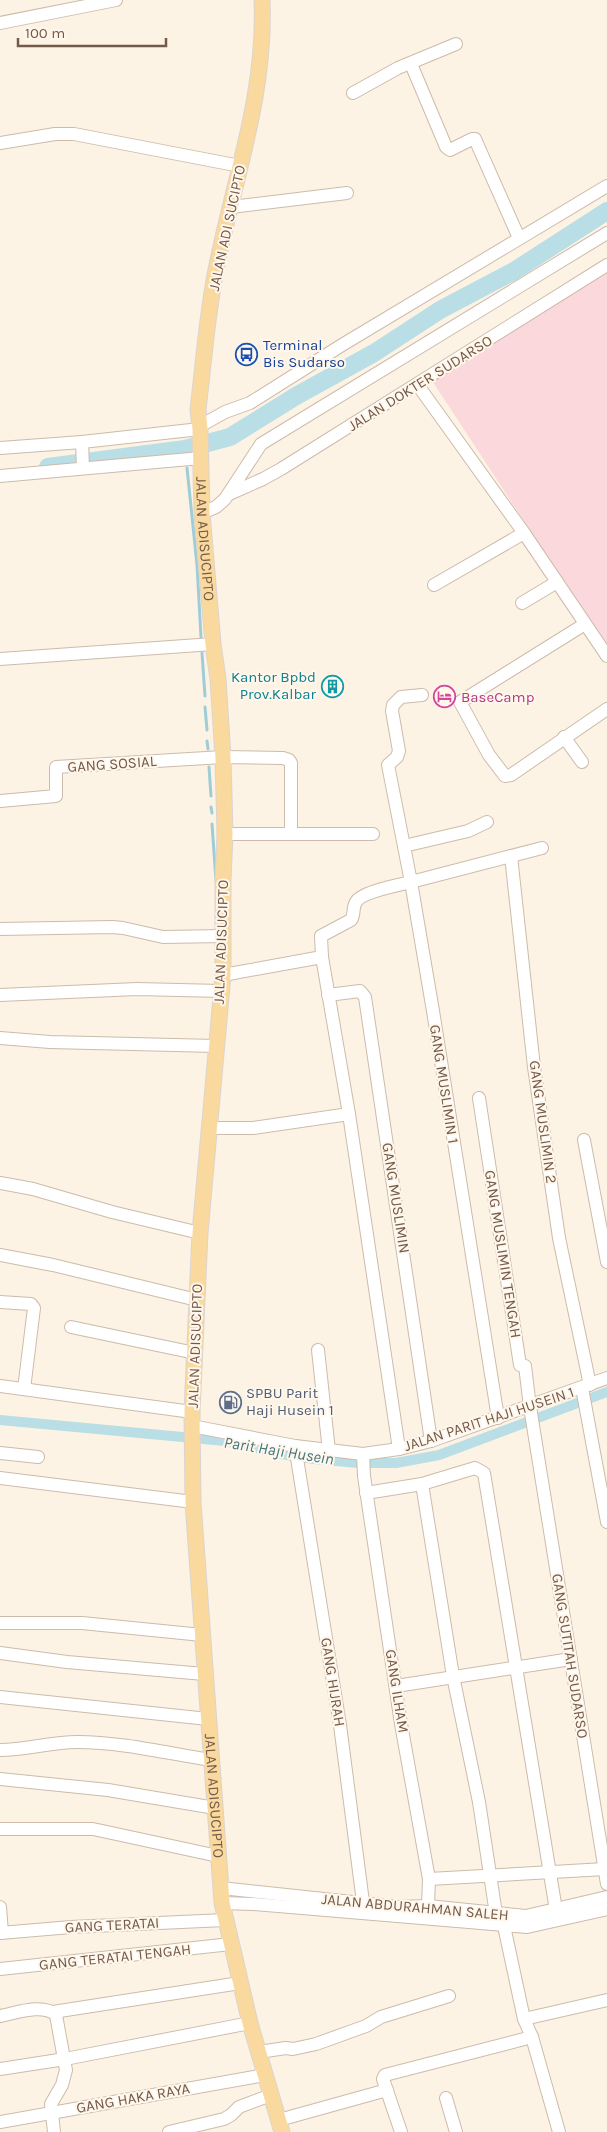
<svg xmlns="http://www.w3.org/2000/svg" width="607" height="2132" font-family="Karla,sans-serif">
	<rect width="100%" height="100%" fill="#fcf3e4"/>
	<polygon fill="#fad8db" points="607,270 607,648 431,379"/>
	<g fill="none" stroke-linecap="round" stroke-linejoin="round">
		<g stroke="#9fcdd7" stroke-width="3">
			<polyline points="185,449 185,451"/>
			<polyline points="187,468 197,565 201,637"/>
			<polyline points="202,653 205,696"/>
			<polyline points="205,707 207,730"/>
			<polyline points="207,741 208,749"/>
			<polyline points="209,767 211,796"/>
			<polyline points="211,807 212,813"/>
			<polyline points="212,824 216,881"/>
		</g>
		<polyline stroke="#b9dee5" stroke-width="10" points="0,1420 225,1441 281,1454 314,1459 358,1463 396,1463 439,1455 607,1392"/>
		<polyline stroke="#b9dee5" stroke-width="18" points="48,467 185,449 230,437 296,396 374,353 440,310 514,271 607,211"/>
		<defs>
			<g id="minor">
				<polyline points="0,23 116,0"/>
				<polyline points="411,64 446,147 450,150 472,139 475,139 519,238"/>
				<polyline points="353,93 398,68 456,44"/>
				<polyline points="0,143 55,134 74,134 240,166"/>
				<polyline points="231,207 347,193"/>
				<polyline points="417,384 524,533 607,656"/>
				<polyline points="200,426 225,412 250,403 342,345 607,186"/>
				<polyline points="82,442 83,468"/>
				<polyline points="0,448 82,442 200,429"/>
				<polyline points="0,476 201,458"/>
				<polyline points="229,494 263,479 281,469 607,265"/>
				<polyline points="202,513 216,507 225,499 261,444 607,233"/>
				<polyline points="434,585 524,533"/>
				<polyline points="522,603 557,582"/>
				<polyline points="585,624 460,702 489,755 505,776 511,775 607,709"/>
				<polyline points="0,659 213,644"/>
				<polyline points="422,695 401,697 393,705 392,711 399,751 397,757 388,765 411,882 542,848"/>
				<polyline points="564,737 582,762"/>
				<polyline points="0,801 56,796 56,767 223,757 283,758 289,760 291,763 291,834"/>
				<polyline points="225,834 373,834"/>
				<polyline points="404,846 468,831 487,822"/>
				<polyline points="511,856 534,1067 559,1238 590,1385"/>
				<polyline points="0,929 112,927 123,928 163,937 223,936"/>
				<path d="M322 957 321 936 351 920C355 915 352 908 356 902 361 892 399 885 411 882L433 1011 498 1418"/>
				<polyline points="223,975 322,957 349,1114 399,1449"/>
				<polyline points="0,995 137,989 221,991"/>
				<polyline points="328,995 360,991 365,997 431,1441"/>
				<polyline points="0,1038 50,1042 216,1046"/>
				<polyline points="479,1098 520,1365 525,1366 530,1407 607,1884"/>
				<polyline points="209,1128 253,1128 349,1114"/>
				<polyline points="584,1140 607,1262"/>
				<polyline points="0,1183 33,1189 112,1212 200,1233"/>
				<polyline points="0,1255 53,1265 197,1300"/>
				<polyline points="0,1302 31,1304 34,1308 24,1389"/>
				<polyline points="71,1327 195,1353"/>
				<polyline points="318,1350 329,1451"/>
				<polyline points="0,1386 192,1412"/>
				<polyline points="582,1388 607,1522"/>
				<polyline points="192,1426 295,1446 363,1454 399,1449 431,1441 607,1378"/>
				<polyline points="295,1446 340,1725 363,1902"/>
				<polyline points="0,1453 38,1457"/>
				<polyline points="363,1454 364,1476 401,1724 429,1879 428,1906"/>
				<polyline points="0,1478 193,1502"/>
				<polyline points="422,1484 453,1676 479,1802 496,1914"/>
				<polyline points="366,1493 422,1484 475,1468 484,1473 556,1910"/>
				<polyline points="0,1623 82,1623 202,1635"/>
				<polyline points="0,1653 67,1662 204,1674"/>
				<polyline points="396,1686 571,1659"/>
				<polyline points="0,1697 208,1719"/>
				<path d="M0 1750C26 1750 51 1742 77 1742 121 1742 166 1753 210 1760"/>
				<polyline points="0,1779 108,1790 215,1808"/>
				<polyline points="0,1829 93,1829 218,1856"/>
				<polyline points="429,1879 605,1869"/>
				<polyline points="221,1888 399,1907 428,1906 526,1916 607,1897"/>
				<polyline points="222,1903 253,1904 527,1927 607,1909"/>
				<polyline points="0,1907 2,1933"/>
				<polyline points="504,1926 524,2019 532,2037 559,2132"/>
				<polyline points="0,1933 71,1927 225,1920"/>
				<polyline points="0,1969 231,1944"/>
				<polyline points="53,2012 240,1983"/>
				<path d="M0 2016C16 2013 43 2003 56 2015L66 2070 62 2085 51 2104 54 2132"/>
				<polyline points="524,2019 607,2000"/>
				<polyline points="259,2052 286,2048 293,2049 316,2044 366,2026 381,2017 449,1996"/>
				<polyline points="0,2069 65,2059 250,2023"/>
				<polyline points="446,2098 456,2132"/>
				<polyline points="279,2120 387,2090"/>
				<polyline points="0,2122 265,2075"/>
				<polyline points="169,2132 224,2119 231,2115 239,2107 271,2095"/>
				<polyline points="401,2132 383,2079 385,2075 532,2037"/>
			</g>
			<g id="major">
				<path id="s1" d="M262 0C266 94 235 175 217 265 207 312 204 361 198 409L200 429 202 513 213 644 218 679 223 757 225 834 223 880V975L200 1233 192 1412 193 1502 222 1903 250 2023 282 2132"/>
			</g>
		</defs>
		<use href="#minor" stroke="#cdbbab" stroke-width="14"/>
		<use href="#major" stroke="#dbd4d0" stroke-width="17"/>
		<use href="#minor" stroke="#fff" stroke-width="12"/>
		<use href="#major" stroke="#fad99e" stroke-width="15"/>
	</g>
	<defs>
		<symbol id="bus-ring" viewBox="-11 -11 22 22"><circle r="9.5" fill="#fff7eb" stroke="#1a4fb4" stroke-width="1.5"/><path d="M-5-6H5V4H4V6H2V4H-2V6H-4V4H-5ZM-3.5-4V0h7V-4ZM-3.5 1.2v1.5H-2V1.2ZM2 1.2v1.5H3.5V1.2Z" fill="#1a4fb4"/></symbol>
		<symbol id="building-ring" viewBox="-11 -11 22 22"><circle r="9.5" fill="#fff7eb" stroke="#0f9aa8" stroke-width="1.5"/><path d="M-4-6H4V6H1V3H-1V6H-4ZM-2.5-4.3h1.7v1.8h-1.7ZM.8-4.3h1.7v1.8H.8ZM-2.5-1h1.7V.8h-1.7ZM.8-1h1.7V.8H.8Z" fill="#0f9aa8"/></symbol>
		<symbol id="hotel-ring" viewBox="-11 -11 22 22"><circle r="9.5" fill="#fff7eb" stroke="#d1479c" stroke-width="1.5"/><path d="M-6-4.5h1.5V1H6V5H4.5V3h-9V5H-6ZM-4 0a1.8 1.8 0 1 1 3.6 0ZM.5 0V-2.5h3Q6-2.5 6 0Z" fill="#d1479c"/></symbol>
		<symbol id="fuel-ring" viewBox="-11 -11 22 22"><circle r="9.5" fill="#fff7eb" stroke="#5c6f8a" stroke-width="1.5"/><path d="M-5.5-6h7V0h2V4h1.3V-2.5L3-4.5l.8-.8L6-3V5H2.5V1h-1V6h-7ZM-4.2-4.7v3.2H.2V-4.7Z" fill="#5c6f8a"/></symbol>
	</defs>
	<g fill-rule="evenodd">
		<use href="#bus-ring" x="234" y="342" width="25" height="25"/>
		<use href="#building-ring" x="320" y="674" width="25" height="25"/>
		<use href="#hotel-ring" x="432" y="684" width="25" height="25"/>
		<use href="#fuel-ring" x="218" y="1390" width="25" height="25"/>
	</g>
	<g text-anchor="middle" stroke-width="4" stroke-linejoin="round" paint-order="stroke">
		<g font-size="15" fill="#745a4a" stroke="#fff7eb">
			<text transform="translate(227 228) rotate(-78)" y="5">JALAN ADI SUCIPTO</text>
			<text transform="translate(420 383) rotate(-32)" y="5">JALAN DOKTER SUDARSO</text>
			<text dy="5" stroke="none"><textPath href="#s1" startOffset="545">JALAN ADISUCIPTO</textPath></text>
			<text transform="translate(112 764) rotate(-4)" y="5">GANG SOSIAL</text>
			<text transform="translate(221 942) rotate(-88)" y="5">JALAN ADISUCIPTO</text>
			<text transform="translate(444 1084) rotate(81)" y="5">GANG MUSLIMIN 1</text>
			<text transform="translate(543 1122) rotate(82)" y="5">GANG MUSLIMIN 2</text>
			<text transform="translate(396 1198) rotate(81)" y="5">GANG MUSLIMIN</text>
			<text transform="translate(503 1254) rotate(81)" y="5">GANG MUSLIMIN TENGAH</text>
			<text transform="translate(195 1346) rotate(-88)" y="5">JALAN ADISUCIPTO</text>
			<text transform="translate(489 1419) rotate(-18)" y="5">JALAN PARIT HAJI HUSEIN 1</text>
			<text transform="translate(570 1656) rotate(81)" y="5">GANG SUTITAH SUDARSO</text>
			<text transform="translate(333 1682) rotate(81)" y="5">GANG HIJRAH</text>
			<text transform="translate(397 1691) rotate(81)" y="5">GANG ILHAM</text>
			<text dy="5" stroke="none"><textPath href="#s1" startOffset="1805">JALAN ADISUCIPTO</textPath></text>
			<text transform="translate(415 1907) rotate(5)" y="5">JALAN ABDURAHMAN SALEH</text>
			<text transform="translate(112 1925) rotate(-3)" y="5">GANG TERATAI</text>
			<text transform="translate(115 1957) rotate(-6)" y="5">GANG TERATAI TENGAH</text>
			<text transform="translate(133 2098) rotate(-10)" y="5">GANG HAKA RAYA</text>
		</g>
		<g font-size="15" fill="#164399" stroke="#fff7eb" text-anchor="start">
			<text x="263" y="350">Terminal<tspan x="263" dy="17">Bis Sudarso</tspan></text>
		</g>
		<g font-size="15" fill="#0d838f" stroke="#fff7eb" text-anchor="end">
			<text x="316" y="682">Kantor Bpbd<tspan x="316" dy="17">Prov.Kalbar</tspan></text>
		</g>
		<g font-size="15" fill="#b23c85" stroke="#fff7eb" text-anchor="start">
			<text x="461" y="702">BaseCamp</text>
		</g>
		<g font-size="15" fill="#4e5e75" stroke="#fff7eb" text-anchor="start">
			<text x="246" y="1398">SPBU Parit<tspan x="246" dy="17">Haji Husein 1</tspan></text>
		</g>
		<g font-size="16" font-style="italic" fill="#417580" stroke="#fff7eb">
			<text transform="translate(279 1450) rotate(9)" y="6">Parit Haji Husein</text>
		</g>
	</g>
	<path d="M18 38v8h148v-8" fill="none" stroke="#745a4a" stroke-width="2.5"/>
	<text x="25" y="38" font-size="15" fill="#745a4a" stroke="#fff7eb" stroke-width="4" paint-order="stroke">100 m</text>
</svg>
